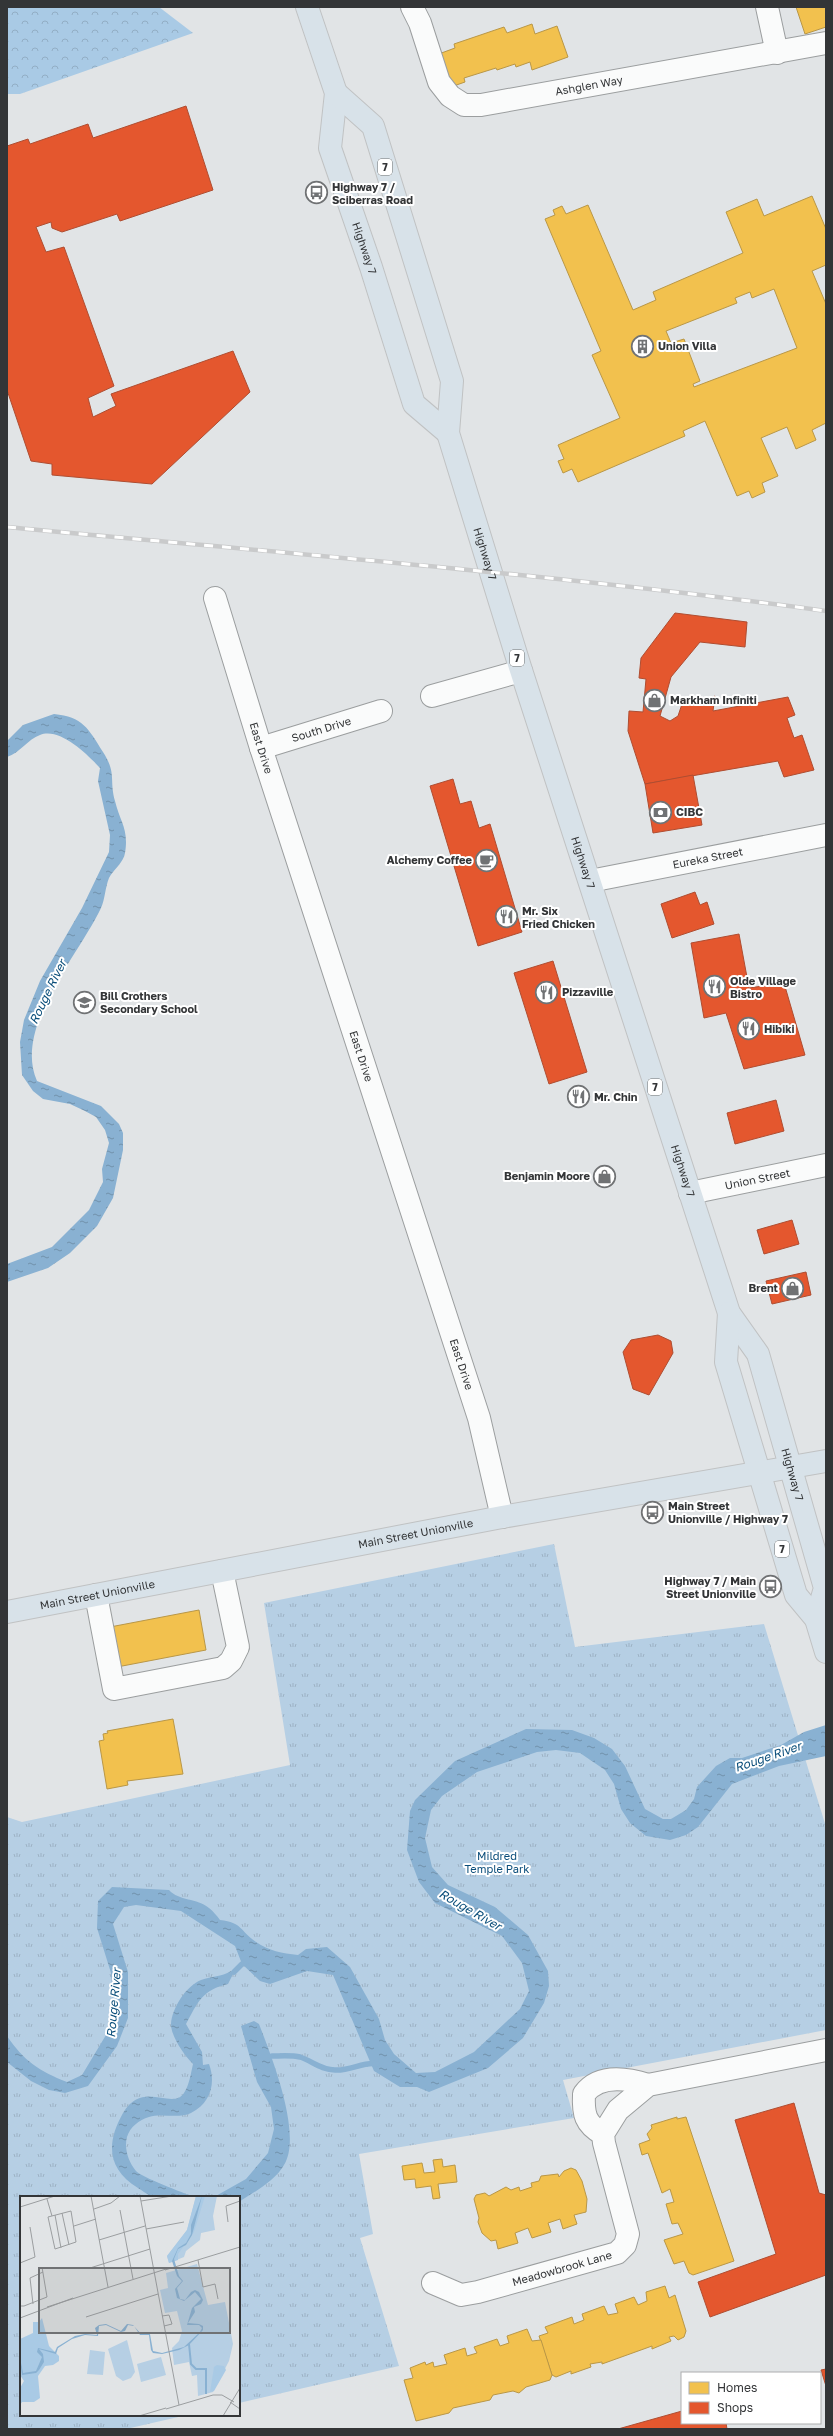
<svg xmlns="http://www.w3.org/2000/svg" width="833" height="2436" font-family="'Golos Text',sans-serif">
	<defs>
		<pattern id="grass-tufts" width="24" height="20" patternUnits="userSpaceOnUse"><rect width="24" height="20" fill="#b6cfe4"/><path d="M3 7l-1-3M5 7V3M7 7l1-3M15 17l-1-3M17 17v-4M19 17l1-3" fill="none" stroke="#9db2c4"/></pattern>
		<pattern id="forest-crowns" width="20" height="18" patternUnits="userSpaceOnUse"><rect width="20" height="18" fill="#a9cae5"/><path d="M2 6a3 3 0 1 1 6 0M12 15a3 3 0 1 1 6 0" fill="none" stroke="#92aec5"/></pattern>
		<pattern id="water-ripples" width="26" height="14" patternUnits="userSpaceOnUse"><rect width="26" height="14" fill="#89b1d2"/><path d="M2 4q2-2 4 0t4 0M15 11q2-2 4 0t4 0" fill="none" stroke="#7191ab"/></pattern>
	</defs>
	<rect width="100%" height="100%" fill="#e1e4e6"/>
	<polygon fill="url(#grass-tufts)" points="554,1544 575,1647 764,1624 826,1827 826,2030 563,2080 574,2118 359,2154 373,2234 360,2238 399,2366 239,2403 239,2197 21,2197 21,2415 187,2415 126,2429 7,2429 7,1817 22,1822 290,1765 264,1603"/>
	<polygon fill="url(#forest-crowns)" points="7,7 159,7 193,33 20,94 7,94"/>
	<g fill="url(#water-ripples)">
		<path d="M54 714C83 717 88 728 103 752 117 774 109 779 115 801 120 822 129 829 125 853 124 862 113 870 109 878 105 888 105 899 101 908 79 955 13 1027 37 1081L101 1106 119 1124 123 1133V1150L113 1198 97 1226 70 1253 48 1268 7 1282V1264L52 1247 89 1210 103 1182 102 1169 109 1143 105 1130 96 1117 85 1111 70 1104 43 1099 33 1091 22 1075 20 1042 24 1020 40 981 82 908 109 852 110 835 98 781 100 768C88 755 60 727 40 735 28 739 20 753 7 757V741L23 725Z"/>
		<path d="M826 1725V1756L779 1766 732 1784 698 1827 686 1835 670 1840 646 1836 630 1823 621 1809 614 1784 605 1770 580 1753 556 1750 537 1752 477 1772 442 1796 431 1810 425 1838 432 1867 448 1885 495 1907 528 1935 548 1971 549 1986 544 2003 523 2038 488 2068 429 2092 417 2087H400L374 2071 333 1975 307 1971 270 1984 260 1981 242 1964 235 1946 181 1911 136 1905 124 1907 113 1924 128 1972V2018L117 2046 88 2086 65 2093 49 2090 31 2081 7 2062V2036C24 2061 39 2071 67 2082L82 2075 106 2035 113 2006 111 1973 97 1928 98 1901 112 1887 169 1890C179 1901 197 1898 209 1908 213 1911 217 1916 220 1920 243 1923 239 1930 256 1942 269 1951 282 1953 298 1955L306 1949 327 1947 350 1967 379 2019 385 2040 394 2054 416 2073 435 2072 474 2052 520 2009 529 1991 522 1963 502 1936 435 1903 419 1882 407 1850 410 1811 415 1800 455 1761 526 1729 572 1730 594 1738 612 1749 625 1766 645 1809 663 1819H671L686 1810 694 1799 697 1787 716 1766 730 1758H742L781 1745 804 1732Z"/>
		<path d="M231 1971 234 1972 228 1984C202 1990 198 2002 186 2024L202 2052 203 2065 209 2064C216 2083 211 2103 191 2113 179 2119 161 2113 149 2117 139 2120 130 2127 127 2137 124 2148 128 2161 136 2171 141 2177 184 2193 194 2197 181 2197 166 2199 154 2197 149 2196 143 2191 138 2188 107 2169 106 2143 123 2113 143 2079 172 2111 184 2093 189 2086 191 2073 193 2064 185 2056 171 2037 171 2024 172 2008 186 1986 201 1980 212 1976 221 1977 231 1971Z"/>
		<path d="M254 2021 259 2024C271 2055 303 2135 284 2165 275 2181 254 2192 239 2202V2197H214L246 2179 268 2153 274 2129 271 2107 257 2082 241 2026Z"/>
	</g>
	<g fill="#f2c14e" stroke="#b99747" fill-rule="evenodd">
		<polygon points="796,7 826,7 826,27 805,34"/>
		<polygon points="532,24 535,34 557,26 568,57 532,70 530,62 516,67 515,64 497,70 496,68 464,78 465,82 448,88 436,55 455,48 454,44 504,27 507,33"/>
		<path d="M812 196 826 229V265L812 271 826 304V423L812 430 816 440 796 449 787 427 761 438 778 476 762 483 765 492 752 498 749 491 737 496 705 421 683 431 685 436 578 482 572 469 563 473 558 461 564 459 558 445 620 418 592 355 601 351 545 219 555 215 553 210 562 206 566 214 588 205 633 310 656 300 653 292 743 253 726 212 757 199 764 216ZM774 289 797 348 694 387 693 384 700 381 684 339 671 343 666 331 737 303 735 298 750 292 752 298Z"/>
		<polygon points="199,1610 206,1650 117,1667 110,1627"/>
		<polygon points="173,1719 183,1774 127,1781 128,1785 107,1789 99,1741 104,1740 103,1734 108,1733 107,1731"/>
		<polygon points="677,2117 677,2119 686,2117 734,2261 693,2275 689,2273 684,2261 674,2264 664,2240 683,2234 678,2223 672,2224 666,2204 674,2202 670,2189 662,2193 648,2153 642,2155 639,2144 650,2140 647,2134 652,2128 651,2125"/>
		<polygon points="442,2159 443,2167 455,2165 457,2182 438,2184 440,2198 433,2199 431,2186 416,2188 415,2179 404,2180 402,2166 422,2163 424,2173 435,2172 433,2160"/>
		<polygon points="571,2168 576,2170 582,2181 587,2199 586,2212 574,2215 577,2224 563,2229 560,2219 548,2223 551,2232 532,2238 528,2228 515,2233 518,2243 498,2249 496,2240 491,2241 482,2233 478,2222 479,2218 474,2199 476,2195 485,2193 489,2196 506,2187 511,2190 519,2187 520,2191 532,2187 531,2183 539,2181 541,2176 558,2174 559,2177 564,2171"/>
		<polygon points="665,2286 669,2298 675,2295 686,2331 684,2337 678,2340 674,2336 669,2337 671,2341 652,2349 652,2346 602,2364 602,2362 590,2364 591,2367 571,2374 571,2371 556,2377 552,2375 539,2336 548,2333 545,2327 572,2317 574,2324 584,2320 582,2314 604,2306 608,2315 618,2313 615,2304 634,2297 638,2305 647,2301 646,2292"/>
		<polygon points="527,2329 532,2341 541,2340 552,2375 550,2380 526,2387 519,2393 513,2391 493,2395 490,2400 453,2408 449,2413 416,2421 404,2380 413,2378 410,2368 425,2362 426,2365 433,2362 434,2367 447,2364 444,2355 465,2348 467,2356 477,2353 474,2347 497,2339 500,2346 509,2343 507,2336"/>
	</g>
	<g fill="#e4572e" stroke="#af4d31">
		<polygon points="186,106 213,190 120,221 117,214 62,232 52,228 51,222 36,227 46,252 64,247 114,386 88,398 93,417 116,406 111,394 233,351 250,392 152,484 52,475 52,464 31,461 7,390 7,146 28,139 30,144 88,124 93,138"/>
		<polygon points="675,613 747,622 745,647 700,642 671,677 660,716 670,721 678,716 683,701 697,705 715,696 713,711 788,697 795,715 787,718 794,738 802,735 814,770 784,777 778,761 645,784 628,731 629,711 643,712 646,679 639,678 641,658"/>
		<polygon points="693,775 702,825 653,833 645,784"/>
		<polygon points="453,779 460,804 471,801 479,828 490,824 522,932 478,946 430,786"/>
		<polygon points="695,892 700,905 707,902 714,924 672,938 661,904"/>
		<polygon points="739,934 749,988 784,983 805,1055 744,1069 726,1013 704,1018 691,943"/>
		<polygon points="553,961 587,1072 549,1084 514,973"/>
		<polygon points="776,1100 784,1131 735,1144 727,1113"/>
		<polygon points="792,1220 799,1244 764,1254 757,1230"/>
		<polygon points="806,1272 811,1295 772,1304 766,1281"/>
		<polygon points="658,1335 671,1341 673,1353 649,1395 633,1389 623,1352 631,1340"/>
		<polygon points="794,2103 819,2193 826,2195 826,2275 710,2317 698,2282 776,2254 735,2120"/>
		<polygon points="826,2369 826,2386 821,2370"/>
		<polygon points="682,2411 682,2423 726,2423 727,2429 618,2429"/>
	</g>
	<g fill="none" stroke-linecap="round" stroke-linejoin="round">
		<g stroke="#89b1d2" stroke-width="5.5">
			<polyline points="234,1972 242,1964 248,1961"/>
			<path d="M272 2056C280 2056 292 2055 300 2057 312 2061 321 2070 335 2070 350 2071 365 2061 377 2064"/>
		</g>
		<defs>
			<g id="minor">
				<path id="s1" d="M412 7 420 23 439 82 450 96 464 105H481L826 43"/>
				<polyline points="767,7 777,53"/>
				<path id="s2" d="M215 598 261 748 479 1418 502 1517"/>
				<polyline points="432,696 521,671"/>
				<path id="s3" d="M261 748 381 711"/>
				<path id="s4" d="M590 881 826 835"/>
				<path id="s5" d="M690 1193 826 1165"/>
				<polyline points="96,1595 114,1689 223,1668 231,1661 238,1647 222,1571"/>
				<path d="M603 2134C585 2124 583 2114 584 2094 599 2074 626 2078 648 2085"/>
				<path id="s6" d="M433 2283 461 2295 478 2292 617 2253 625 2245 628 2234 604 2143 603 2134 618 2110 648 2085 826 2050"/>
			</g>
			<g id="major">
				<path id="s7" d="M307 7 336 93 330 148 371 267 414 404 448 433"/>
				<path id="s8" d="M336 93 373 126 452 381 448 433 520 667 729 1313 758 1354 825 1588 816 1619"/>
				<polyline points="729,1313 726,1362 796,1595 816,1619 826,1652"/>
				<path id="s9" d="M7 1612 502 1517 826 1461"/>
			</g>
		</defs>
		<use href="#minor" stroke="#9b9e9f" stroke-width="24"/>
		<use href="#major" stroke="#c0c2c3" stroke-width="24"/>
		<use href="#minor" stroke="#fafbfb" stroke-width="22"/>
		<use href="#major" stroke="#d8e2e9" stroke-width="22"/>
		<defs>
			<path id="rail" d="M7 527C280 553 554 574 826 611"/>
		</defs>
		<use href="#rail" stroke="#c9cacb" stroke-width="4.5"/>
		<use href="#rail" stroke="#fff" stroke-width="3" stroke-dasharray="9" stroke-linecap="butt"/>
	</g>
	<defs>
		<symbol id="bus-ring" viewBox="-11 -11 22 22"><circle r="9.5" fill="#fff" stroke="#707274" stroke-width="1.5"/><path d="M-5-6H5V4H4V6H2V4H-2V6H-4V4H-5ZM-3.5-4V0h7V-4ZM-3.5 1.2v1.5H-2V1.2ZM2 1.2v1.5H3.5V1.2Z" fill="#707274"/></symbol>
		<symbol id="building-ring" viewBox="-11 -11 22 22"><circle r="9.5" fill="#fff" stroke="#707274" stroke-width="1.5"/><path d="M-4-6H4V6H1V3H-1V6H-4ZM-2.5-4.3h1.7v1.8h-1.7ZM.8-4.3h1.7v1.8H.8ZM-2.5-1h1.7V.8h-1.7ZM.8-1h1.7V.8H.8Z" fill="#707274"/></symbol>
		<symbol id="shop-ring" viewBox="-11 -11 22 22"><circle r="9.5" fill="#fff" stroke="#707274" stroke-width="1.5"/><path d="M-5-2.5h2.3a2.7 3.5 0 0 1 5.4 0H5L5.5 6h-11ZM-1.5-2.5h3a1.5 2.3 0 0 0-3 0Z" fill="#707274"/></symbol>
		<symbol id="bank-ring" viewBox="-11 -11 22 22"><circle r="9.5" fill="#fff" stroke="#707274" stroke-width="1.5"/><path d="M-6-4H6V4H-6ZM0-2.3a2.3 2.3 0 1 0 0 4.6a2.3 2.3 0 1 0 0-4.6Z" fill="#707274"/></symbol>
		<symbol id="cafe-ring" viewBox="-11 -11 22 22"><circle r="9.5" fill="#fff" stroke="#707274" stroke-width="1.5"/><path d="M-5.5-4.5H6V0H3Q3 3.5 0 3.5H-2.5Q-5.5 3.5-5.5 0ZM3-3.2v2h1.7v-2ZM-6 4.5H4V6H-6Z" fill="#707274"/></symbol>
		<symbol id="restaurant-ring" viewBox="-11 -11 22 22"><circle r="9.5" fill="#fff" stroke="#707274" stroke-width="1.5"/><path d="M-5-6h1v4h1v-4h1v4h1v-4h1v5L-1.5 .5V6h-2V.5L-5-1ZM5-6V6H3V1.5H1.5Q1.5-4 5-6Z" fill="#707274"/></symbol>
		<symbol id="school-ring" viewBox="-11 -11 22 22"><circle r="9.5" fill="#fff" stroke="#707274" stroke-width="1.5"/><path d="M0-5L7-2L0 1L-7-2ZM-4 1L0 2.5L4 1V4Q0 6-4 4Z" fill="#707274"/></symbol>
	</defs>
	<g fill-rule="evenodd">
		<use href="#bus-ring" x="304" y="180" width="25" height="25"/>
		<use href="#building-ring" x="630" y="334" width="25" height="25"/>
		<use href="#shop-ring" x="642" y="688" width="25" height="25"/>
		<use href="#bank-ring" x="648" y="800" width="25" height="25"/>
		<use href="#cafe-ring" x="474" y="848" width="25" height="25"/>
		<use href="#restaurant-ring" x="494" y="904" width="25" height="25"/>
		<use href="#restaurant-ring" x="702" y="974" width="25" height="25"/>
		<use href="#restaurant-ring" x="534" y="980" width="25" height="25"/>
		<use href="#school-ring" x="72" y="990" width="25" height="25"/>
		<use href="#restaurant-ring" x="736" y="1016" width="25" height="25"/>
		<use href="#restaurant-ring" x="566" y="1084" width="25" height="25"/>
		<use href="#shop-ring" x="592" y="1164" width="25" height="25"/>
		<use href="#shop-ring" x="780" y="1276" width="25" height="25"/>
		<use href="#bus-ring" x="640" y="1500" width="25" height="25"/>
		<use href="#bus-ring" x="758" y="1574" width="25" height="25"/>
	</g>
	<g text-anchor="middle" stroke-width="4" stroke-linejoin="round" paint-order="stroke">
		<g fill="#fff" stroke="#707273" stroke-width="1">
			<rect x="378" y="159" width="14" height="16" rx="3"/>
			<rect x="510" y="650" width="14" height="16" rx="3"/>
			<rect x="648" y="1079" width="14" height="16" rx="3"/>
			<rect x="775" y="1541" width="14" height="16" rx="3"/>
		</g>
		<g font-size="10" font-weight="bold" fill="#333537">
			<text x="385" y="171">7</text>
			<text x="517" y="662">7</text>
			<text x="655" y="1091">7</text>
			<text x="782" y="1553">7</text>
		</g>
		<g font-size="11" fill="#333537" stroke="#fff">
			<text dy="4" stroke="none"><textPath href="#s1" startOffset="241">Ashglen Way</textPath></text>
			<text dy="4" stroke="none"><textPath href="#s7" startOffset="252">Highway 7</textPath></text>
			<text dy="4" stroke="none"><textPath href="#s8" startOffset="495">Highway 7</textPath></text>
			<text dy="4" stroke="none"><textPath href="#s3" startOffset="63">South Drive</textPath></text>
			<text dy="4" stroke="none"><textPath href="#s2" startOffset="157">East Drive</textPath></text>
			<text dy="4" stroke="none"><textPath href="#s4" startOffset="120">Eureka Street</textPath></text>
			<text dy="4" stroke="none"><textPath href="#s8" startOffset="819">Highway 7</textPath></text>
			<text dy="4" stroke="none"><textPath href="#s2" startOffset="481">East Drive</textPath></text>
			<text dy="4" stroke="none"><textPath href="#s8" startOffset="1143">Highway 7</textPath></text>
			<text dy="4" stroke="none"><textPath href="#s5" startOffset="69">Union Street</textPath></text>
			<text dy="4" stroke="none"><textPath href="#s2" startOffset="805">East Drive</textPath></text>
			<text dy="4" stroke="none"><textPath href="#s8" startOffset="1468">Highway 7</textPath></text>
			<text dy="4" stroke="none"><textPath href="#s9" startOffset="416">Main Street Unionville</textPath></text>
			<text dy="4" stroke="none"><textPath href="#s9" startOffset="92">Main Street Unionville</textPath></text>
			<text dy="4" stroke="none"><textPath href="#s6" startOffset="135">Meadowbrook Lane</textPath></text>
		</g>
		<g font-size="11" font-weight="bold" fill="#333537" stroke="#fff" text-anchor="start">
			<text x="332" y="191">Highway 7 /<tspan x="332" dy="13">Sciberras Road</tspan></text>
			<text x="658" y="350">Union Villa</text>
			<text x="670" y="704">Markham Infiniti</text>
			<text x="676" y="816">CIBC</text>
			<text x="472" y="864" text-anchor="end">Alchemy Coffee</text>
			<text x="522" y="915">Mr. Six<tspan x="522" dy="13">Fried Chicken</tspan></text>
			<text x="730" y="985">Olde Village<tspan x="730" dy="13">Bistro</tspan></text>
			<text x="562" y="996">Pizzaville</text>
			<text x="100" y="1000">Bill Crothers<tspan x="100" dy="13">Secondary School</tspan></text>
			<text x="764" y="1033">Hibiki</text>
			<text x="594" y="1101">Mr. Chin</text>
			<text x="590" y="1180" text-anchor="end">Benjamin Moore</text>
			<text x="778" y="1292" text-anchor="end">Brent</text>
			<text x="668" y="1510">Main Street<tspan x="668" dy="13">Unionville / Highway 7</tspan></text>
			<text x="756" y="1585" text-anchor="end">Highway 7 / Main<tspan x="756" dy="13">Street Unionville</tspan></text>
		</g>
		<g font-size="11" fill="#0b4e7b" stroke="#fff">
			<text x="497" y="1860">Mildred<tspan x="497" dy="13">Temple Park</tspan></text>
		</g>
		<g font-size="12" font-style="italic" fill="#0a4e7a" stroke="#fff">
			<text transform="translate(48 992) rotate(-64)" y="4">Rouge River</text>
			<text transform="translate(768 1757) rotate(-19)" y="4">Rouge River</text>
			<text transform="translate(470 1910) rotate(30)" y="4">Rouge River</text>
			<text transform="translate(114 2003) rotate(-85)" y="4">Rouge River</text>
		</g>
	</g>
	<g transform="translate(20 2196)">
		<rect width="220" height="220" fill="#e1e4e6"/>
		<path d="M176 0H197L193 20 195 34 181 37 180 44 166 55 164 61 149 67 147 60 167 34ZM177 68 188 109 205 106 213 148 209 165 193 196 178 200 177 179 172 180 169 166 154 169 152 152 159 145 162 135 157 115 145 117 140 94 148 92 146 77Z" fill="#b6cfe4"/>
		<path d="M176 0H185L174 36 158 58V64L149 67 147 60 167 34ZM22 122 29 150 39 160V165L33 169 25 170 18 180 20 202 14 206H2L0 209V192L4 185 0 179V143L13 137V126H19ZM197 169 204 170 206 174 194 195 190 196 194 171Z" fill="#a9cae5"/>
		<path d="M107 144 115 176 111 182 103 185 96 180 88 153ZM70 154 85 156 83 179 67 178ZM141 161 146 179 121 186 117 168Z" fill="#b6cfe4"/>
		<path d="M182 0 172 39 166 49 158 53 154 63 159 80 163 85 157 92 160 103 165 104 171 96 175 94 179 96 183 104 181 108 174 111 175 116 168 127 179 128 183 130V134L169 149 159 154 142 158 133 157 131 154 129 139H120L114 130 108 129 105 135 101 136 86 129 79 130 78 140 65 139 52 143 38 152 36 158 19 153 23 158 24 166 19 174 16 177 2 179 0 162 3 177 16 175 22 161 17 156 18 152 35 156 37 151 55 140 65 138 77 139 75 132 79 129 86 128 101 135 107 128 113 129 121 138H130L133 155 142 157 164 151 180 136 182 132 179 129H167L172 112 181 103 175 96 164 105 157 102 155 93 162 85 157 80 152 65 158 52 166 47 171 38V29Z" fill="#89b1d2"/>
		<path fill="none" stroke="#89b1d2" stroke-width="2" d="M169 148 171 168 176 173H186V198"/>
		<path fill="none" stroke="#9b9ea0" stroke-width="1" d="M71 0 88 91M120 0 159 209M27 3 32 20M121 5 152 0M0 11 35 0M74 13 91 7 100 0M100 14 113 83M51 15 56 46 35 53 28 21ZM42 17 49 49M35 19 41 52M208 26 206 10 220 5M54 30 76 23M126 33 164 26M79 44 125 30M178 64 183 91 195 88 198 103M0 67 15 61 10 31M70 72 130 53M145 74 220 51M13 108 10 82 23 76M0 110H4L27 101 22 71M27 111 146 73M142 120 149 119 152 128 144 130M66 121 138 98M0 122 53 102M210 206 220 213M146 213 193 199H202L214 206M119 220 146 212M203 220 220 192"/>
		<path fill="#707274" fill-opacity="0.15" stroke="#707274" stroke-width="2" d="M19 72H210V137H19Z"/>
		<rect width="220" height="220" fill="none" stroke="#333537" stroke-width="2"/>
	</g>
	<rect width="833" height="2436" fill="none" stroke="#333537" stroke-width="16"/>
	<rect x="681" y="2372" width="140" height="52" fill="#ffffff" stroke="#adaeaf"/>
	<rect x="689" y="2382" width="20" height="12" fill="#f2c14e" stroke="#adaeaf"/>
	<text x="717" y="2392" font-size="12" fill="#333537">Homes</text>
	<rect x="689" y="2402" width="20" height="12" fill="#e4572e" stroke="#adaeaf"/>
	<text x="717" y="2412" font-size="12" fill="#333537">Shops</text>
</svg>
